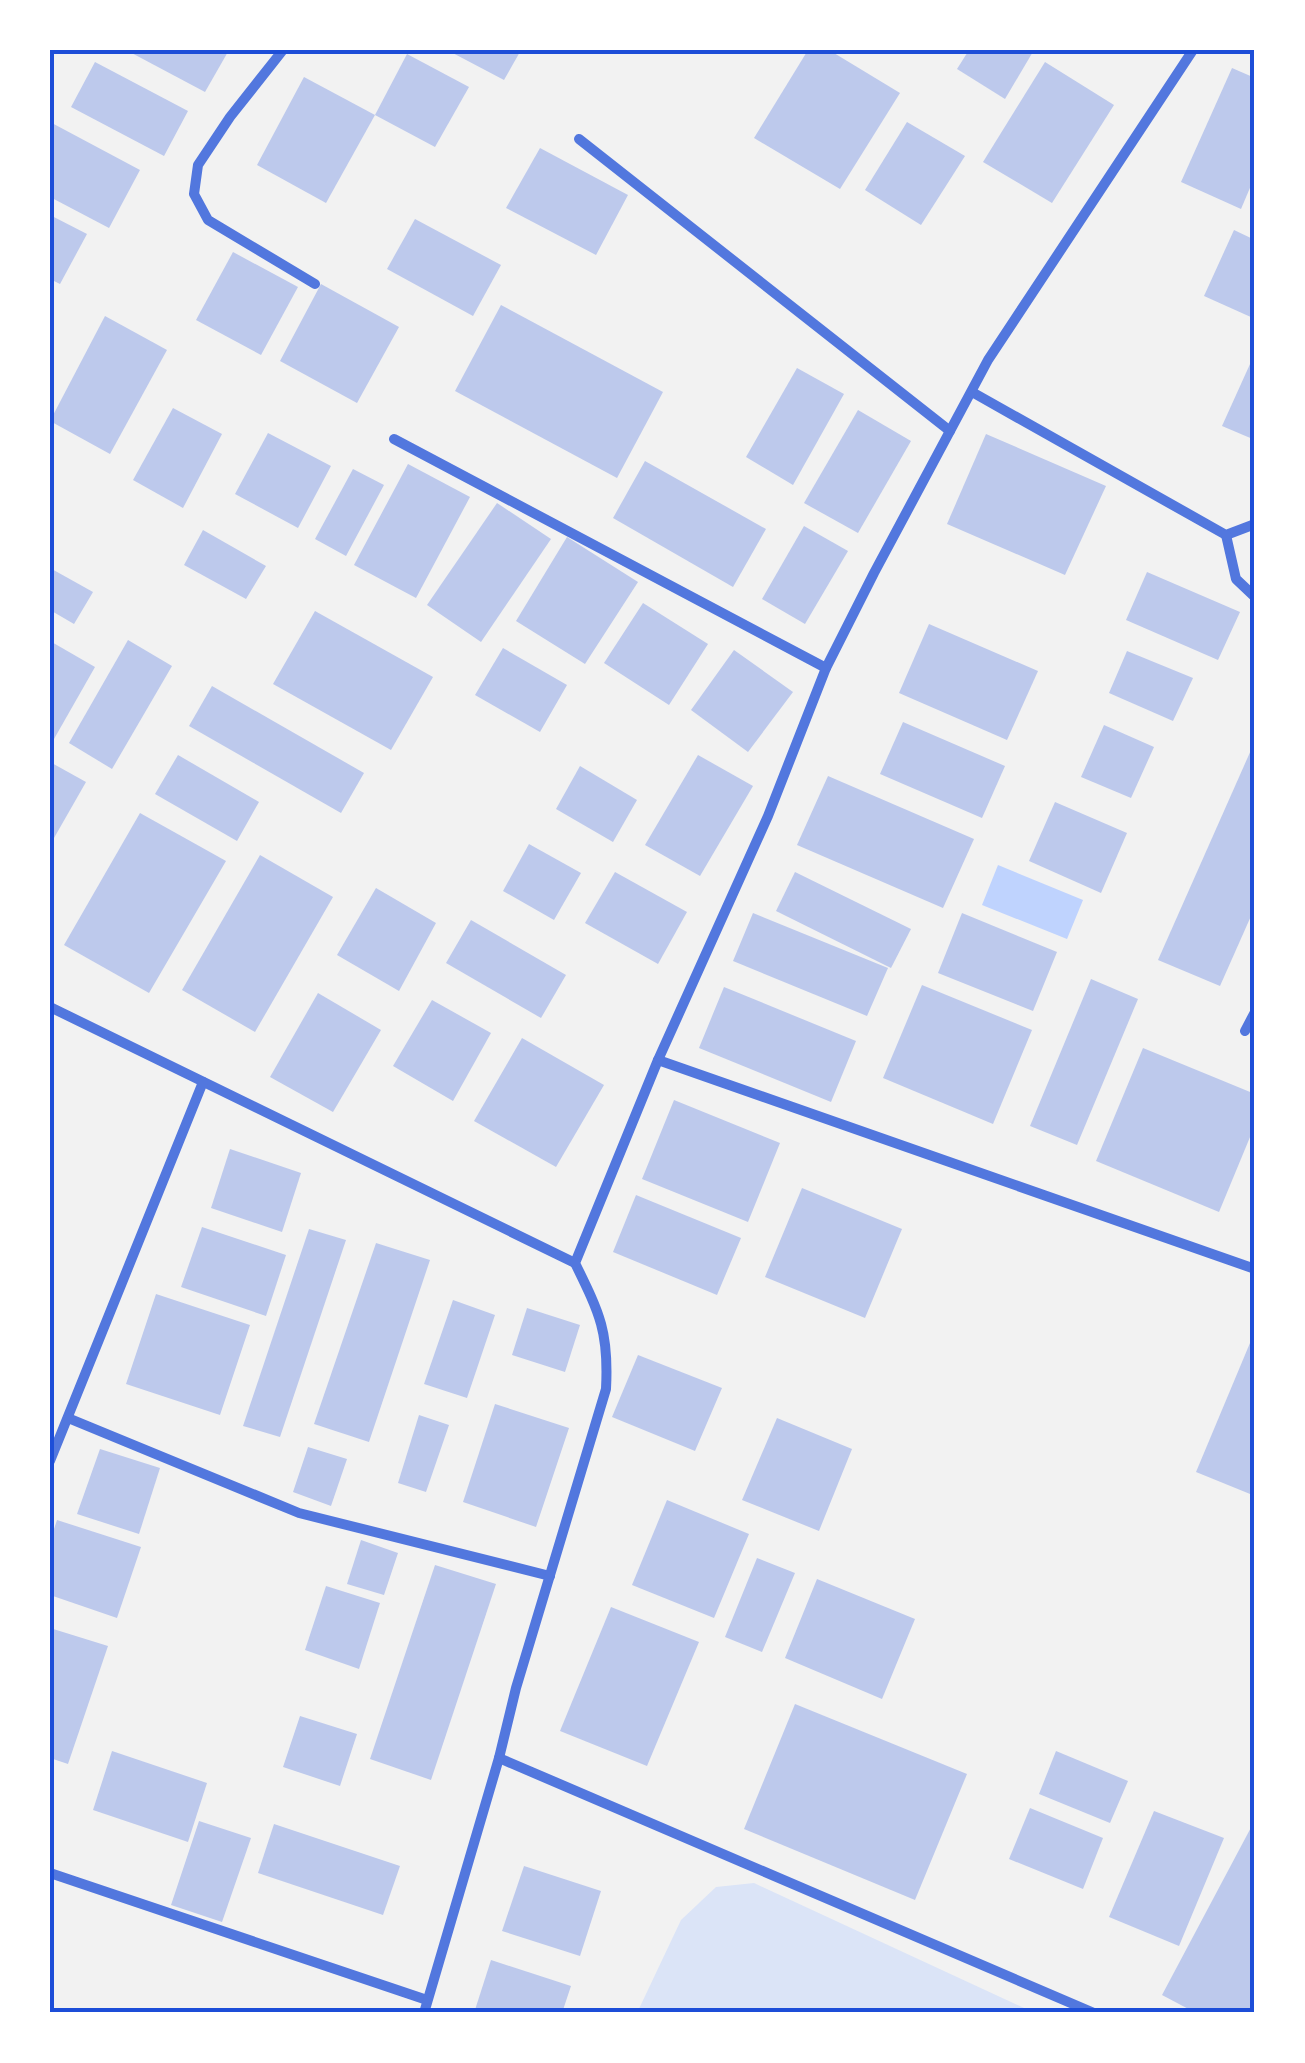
<svg xmlns="http://www.w3.org/2000/svg" width="1305" height="2063" font-family="Cabin,sans-serif">
	<rect width="100%" height="100%" fill="#f2f2f2"/>
	<polygon fill="#dbe4f7" points="754,1883 1035,2013 637,2013 681,1920 716,1887"/>
	<polygon fill="#bfd3fe" points="998,865 1083,900 1067,939 982,905"/>
	<g fill="#bdc9ec">
		<polygon points="126,50 229,50 205,92"/>
		<polygon points="447,50 521,50 504,80"/>
		<polygon points="808,50 829,50 900,93 840,189 754,138"/>
		<polygon points="969,50 1034,50 1005,99 957,69"/>
		<polygon points="407,54 469,87 435,147 375,115"/>
		<polygon points="95,62 188,111 164,156 71,107"/>
		<polygon points="1045,62 1114,105 1052,203 983,162"/>
		<polygon points="1232,68 1255,78 1255,176 1241,209 1181,182"/>
		<polygon points="304,77 375,115 326,203 257,165"/>
		<polygon points="50,122 140,170 109,228 50,197"/>
		<polygon points="907,122 965,156 921,225 865,190"/>
		<polygon points="540,148 628,195 596,255 506,208"/>
		<polygon points="50,215 87,234 60,284 50,279"/>
		<polygon points="415,219 501,265 473,316 387,269"/>
		<polygon points="1234,230 1255,240 1253,318 1204,296"/>
		<polygon points="233,252 298,287 261,355 196,320"/>
		<polygon points="321,284 399,327 357,403 280,361"/>
		<polygon points="501,305 663,392 617,478 455,391"/>
		<polygon points="105,316 167,350 110,454 50,421"/>
		<polygon points="1255,353 1255,440 1222,426"/>
		<polygon points="797,368 844,394 793,485 746,457"/>
		<polygon points="173,408 222,434 183,508 133,480"/>
		<polygon points="858,410 911,441 858,533 804,503"/>
		<polygon points="268,433 331,466 298,528 235,494"/>
		<polygon points="986,434 1106,486 1065,575 947,524"/>
		<polygon points="645,461 766,529 733,587 613,518"/>
		<polygon points="408,464 470,497 416,598 354,565"/>
		<polygon points="353,469 384,485 346,556 315,539"/>
		<polygon points="497,503 551,539 481,642 427,605"/>
		<polygon points="804,526 848,551 805,624 762,599"/>
		<polygon points="203,530 266,566 246,599 184,565"/>
		<polygon points="567,537 638,582 585,664 516,621"/>
		<polygon points="50,568 93,592 74,624 50,610"/>
		<polygon points="1147,572 1240,612 1218,660 1126,620"/>
		<polygon points="643,603 708,644 669,705 604,663"/>
		<polygon points="315,611 433,677 391,750 273,684"/>
		<polygon points="929,624 1038,671 1007,740 899,693"/>
		<polygon points="128,640 172,666 112,769 69,743"/>
		<polygon points="50,641 95,667 54,739 50,737"/>
		<polygon points="503,648 567,685 540,732 475,695"/>
		<polygon points="734,650 793,692 748,752 691,710"/>
		<polygon points="1127,651 1193,678 1173,721 1109,693"/>
		<polygon points="212,686 364,773 341,813 189,726"/>
		<polygon points="903,722 1005,766 982,818 880,774"/>
		<polygon points="1104,725 1154,747 1131,798 1081,777"/>
		<polygon points="1255,741 1255,907 1220,986 1158,960"/>
		<polygon points="178,755 259,802 237,841 155,794"/>
		<polygon points="698,755 753,786 700,876 645,845"/>
		<polygon points="50,762 86,782 50,845"/>
		<polygon points="580,766 637,800 613,842 556,809"/>
		<polygon points="828,776 974,839 943,908 797,845"/>
		<polygon points="1055,802 1127,833 1101,893 1029,861"/>
		<polygon points="140,813 226,861 149,993 64,945"/>
		<polygon points="529,844 581,873 554,920 503,891"/>
		<polygon points="260,855 333,897 255,1032 182,990"/>
		<polygon points="615,872 687,912 658,964 585,923"/>
		<polygon points="795,872 911,929 891,968 776,911"/>
		<polygon points="376,888 436,923 399,991 337,955"/>
		<polygon points="753,913 888,968 867,1016 733,961"/>
		<polygon points="962,913 1057,952 1033,1011 938,973"/>
		<polygon points="471,920 566,975 541,1018 446,963"/>
		<polygon points="1091,979 1138,999 1077,1145 1030,1126"/>
		<polygon points="922,985 1032,1030 993,1124 883,1078"/>
		<polygon points="724,987 856,1041 831,1102 699,1048"/>
		<polygon points="318,993 381,1030 333,1112 270,1077"/>
		<polygon points="432,1000 491,1033 453,1101 393,1066"/>
		<polygon points="522,1038 604,1085 556,1167 474,1121"/>
		<polygon points="1143,1048 1255,1094 1255,1125 1219,1212 1096,1161"/>
		<polygon points="674,1100 780,1143 748,1222 642,1179"/>
		<polygon points="230,1149 301,1173 282,1232 211,1208"/>
		<polygon points="802,1188 902,1229 865,1318 765,1277"/>
		<polygon points="636,1195 741,1238 717,1295 613,1252"/>
		<polygon points="202,1227 286,1255 266,1316 181,1287"/>
		<polygon points="309,1229 346,1240 280,1437 243,1426"/>
		<polygon points="376,1243 430,1260 369,1442 314,1424"/>
		<polygon points="156,1294 250,1325 220,1415 126,1384"/>
		<polygon points="453,1300 495,1315 467,1398 424,1384"/>
		<polygon points="527,1308 580,1325 565,1372 512,1355"/>
		<polygon points="1255,1331 1255,1496 1196,1472"/>
		<polygon points="638,1355 722,1388 695,1451 612,1417"/>
		<polygon points="495,1404 569,1428 536,1527 463,1502"/>
		<polygon points="419,1415 449,1425 426,1492 398,1483"/>
		<polygon points="777,1418 852,1449 819,1531 742,1500"/>
		<polygon points="308,1447 347,1459 331,1506 293,1492"/>
		<polygon points="100,1449 160,1468 139,1534 77,1514"/>
		<polygon points="667,1500 749,1534 714,1618 632,1585"/>
		<polygon points="57,1520 141,1547 117,1618 50,1595 50,1541"/>
		<polygon points="361,1540 398,1553 384,1595 347,1584"/>
		<polygon points="757,1558 795,1573 762,1652 725,1637"/>
		<polygon points="435,1565 496,1584 431,1780 370,1759"/>
		<polygon points="817,1579 915,1619 882,1699 785,1658"/>
		<polygon points="326,1586 380,1603 359,1669 305,1650"/>
		<polygon points="611,1607 699,1642 647,1766 560,1731"/>
		<polygon points="50,1628 108,1646 68,1764 50,1758"/>
		<polygon points="795,1704 967,1774 915,1900 744,1829"/>
		<polygon points="300,1716 357,1734 340,1786 283,1767"/>
		<polygon points="112,1751 207,1783 188,1842 93,1810"/>
		<polygon points="1056,1751 1128,1781 1110,1823 1039,1794"/>
		<polygon points="1030,1808 1103,1838 1083,1889 1009,1859"/>
		<polygon points="1154,1811 1224,1838 1179,1946 1109,1917"/>
		<polygon points="1255,1820 1255,2004 1250,2013 1196,2013 1162,1995"/>
		<polygon points="199,1821 251,1838 222,1922 171,1905"/>
		<polygon points="274,1824 400,1866 383,1915 258,1873"/>
		<polygon points="524,1866 601,1891 580,1956 502,1931"/>
		<polygon points="491,1960 571,1986 562,2013 474,2013"/>
	</g>
	<g fill="none" stroke-linecap="round" stroke-linejoin="round">
		<g stroke="#5277de" stroke-width="10">
			<polyline points="283,50 230,117 198,165 194,194 208,220 315,284"/>
			<polyline points="579,139 950,431"/>
			<polyline points="972,392 1226,535 1255,524"/>
			<polyline points="394,439 826,668"/>
			<polyline points="1226,535 1236,579 1255,597"/>
			<polyline points="50,1007 575,1263"/>
			<polyline points="1245,1031 1255,1012"/>
			<polyline points="658,1060 1255,1269"/>
			<polyline points="68,1418 299,1513 550,1576"/>
			<polyline points="50,1461 203,1082"/>
			<polyline points="499,1758 1094,2013"/>
			<polyline points="50,1873 427,2000"/>
			<path d="M424 2013 499 1758 516 1688 606 1389C609 1332 600 1314 575 1263L658 1060 768 816 826 668 874 573 988 360 1193 50"/>
		</g>
	</g>
	<rect width="1305" height="2063" fill="none" stroke="#ffffff" stroke-width="105"/>
	<rect x="52" y="52" width="1200" height="1958" fill="none" stroke="#1d4ed8" stroke-width="4"/>
</svg>
